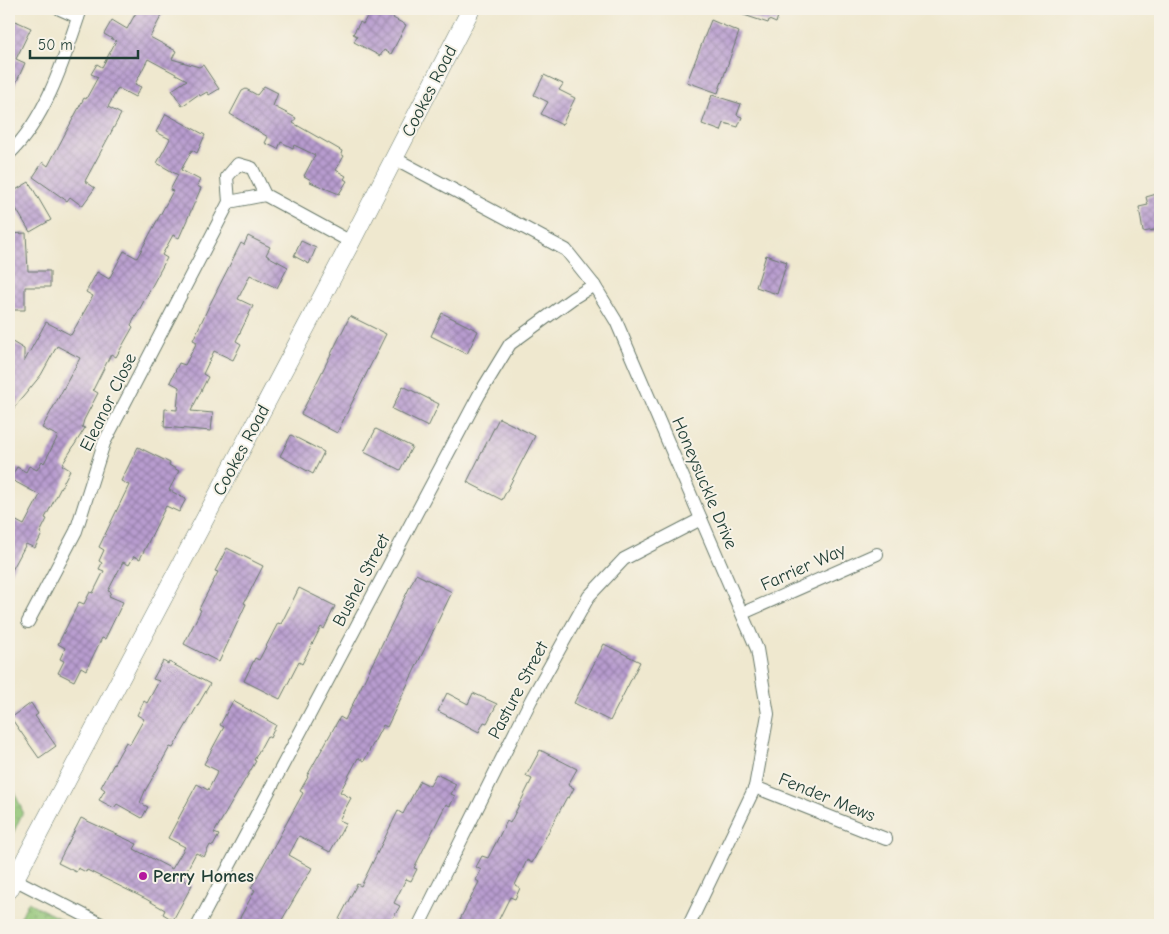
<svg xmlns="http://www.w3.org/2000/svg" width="1169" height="934" font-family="'Comic Neue',sans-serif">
	<defs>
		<pattern id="grass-dots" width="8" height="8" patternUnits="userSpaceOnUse" patternTransform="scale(1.25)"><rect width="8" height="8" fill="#90c475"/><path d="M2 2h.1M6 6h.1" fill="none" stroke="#75a061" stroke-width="1.8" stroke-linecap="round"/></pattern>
		<pattern id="building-cross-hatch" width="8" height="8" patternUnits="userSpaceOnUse" patternTransform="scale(1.25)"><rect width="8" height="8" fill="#b89ccf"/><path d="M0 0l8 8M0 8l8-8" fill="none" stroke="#9580a9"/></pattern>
	</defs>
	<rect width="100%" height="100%" fill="#f7f3e8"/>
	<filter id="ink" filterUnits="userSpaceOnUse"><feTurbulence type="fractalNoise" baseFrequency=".02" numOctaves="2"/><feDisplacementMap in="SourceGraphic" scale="10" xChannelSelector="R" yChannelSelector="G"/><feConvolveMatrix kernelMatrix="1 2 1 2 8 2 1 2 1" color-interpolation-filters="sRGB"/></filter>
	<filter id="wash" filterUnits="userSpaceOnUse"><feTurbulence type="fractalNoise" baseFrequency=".0096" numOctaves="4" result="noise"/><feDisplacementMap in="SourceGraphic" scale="20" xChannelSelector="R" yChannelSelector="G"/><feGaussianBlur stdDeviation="1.12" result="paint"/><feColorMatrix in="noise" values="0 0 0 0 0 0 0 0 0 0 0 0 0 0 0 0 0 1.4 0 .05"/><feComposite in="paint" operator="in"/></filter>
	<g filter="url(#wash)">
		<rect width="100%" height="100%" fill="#efe8cf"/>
		<g fill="url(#grass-dots)" stroke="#588054">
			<polygon points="9,780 23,812 9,842"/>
			<polygon points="28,902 72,925 17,925"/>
		</g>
		<g id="blocks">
			<g fill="url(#building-cross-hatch)">
				<polygon points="138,9 162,9 161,12 163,13 150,37 176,51 172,59 199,67 203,65 219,89 209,95 207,92 200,96 199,94 182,106 172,90 187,80 148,59 135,84 141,87 135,97 118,88 108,107 121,114 85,181 95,188 82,206 70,197 67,201 33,177 43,162 48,166 84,98 86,99 98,77 91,74 97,64 102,67 116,41 104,34 112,20 127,29"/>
				<polygon points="371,9 398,9 393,18 406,25 391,54 384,50 380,56 354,42 357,36 353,34 360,22 363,24"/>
				<polygon points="733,9 780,9 776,23 769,20 768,23 732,11"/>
				<polygon points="9,18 31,28 16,59 25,63 9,99"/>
				<polygon points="711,20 739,32 718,93 687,82"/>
				<polygon points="544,75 563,84 559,90 575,98 562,125 541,114 548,102 534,95"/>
				<polygon points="264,86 278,93 273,106 296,118 293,123 342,151 341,154 344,156 336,170 346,176 344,179 347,181 339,194 310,182 311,180 304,176 315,155 294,145 293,148 281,142 278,149 265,143 268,137 230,114 242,91 246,89 257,95"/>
				<polygon points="712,95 741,104 737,115 742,117 738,127 724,123 721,131 702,124"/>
				<polygon points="166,114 205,135 197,153 192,150 181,170 200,180 197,186 201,188 179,238 173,235 162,255 167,258 131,325 133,327 116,357 111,354 93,390 98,393 84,420 82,427 85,428 62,465 70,470 45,518 47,519 40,533 42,534 35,548 26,544 9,576 9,517 24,525 40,495 10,479 17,467 26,472 29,466 37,470 42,461 44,463 58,436 42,428 80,358 57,346 41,375 9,414 9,340 24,349 24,362 46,322 71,335 93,296 86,292 97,272 109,279 124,251 137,258 173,191 170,190 178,175 157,163 170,139 156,132"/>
				<polygon points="29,182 51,220 30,232 9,197 9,194"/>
				<polygon points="1160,193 1160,229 1143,232 1139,207 1148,205 1146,197"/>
				<polygon points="26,233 28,271 50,271 50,287 25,287 25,310 9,310 9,234"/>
				<polygon points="248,236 270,247 266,255 288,267 277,288 250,275 238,299 253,306 236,341 241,344 233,360 214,351 203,374 208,377 191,411 213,413 211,431 164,427 165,409 177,410 179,387 170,382 179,363 185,365 197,342 193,340 209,306 241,243 244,245"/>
				<polygon points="301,241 316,248 309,264 294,256"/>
				<polygon points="766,255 787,262 777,294 756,287"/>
				<polygon points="442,313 478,331 467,354 431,336"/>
				<polygon points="350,316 386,334 337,433 301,414"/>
				<polygon points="403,386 439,404 428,427 392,409"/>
				<polygon points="499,418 535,436 502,500 467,482"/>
				<polygon points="376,429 412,447 400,470 364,452"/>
				<polygon points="291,435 324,452 313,474 280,456"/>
				<polygon points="138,447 170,463 169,465 179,471 169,490 186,499 179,512 166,506 140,559 134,556 129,565 123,562 108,591 111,592 109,596 123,602 105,639 102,638 86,670 81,667 74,681 58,673 64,661 60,659 65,648 58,644 79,602 84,604 90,592 93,593 104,571 99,569 102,563 99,561 104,550 99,547 129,485 121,481"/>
				<polygon points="227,548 263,566 244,603 246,604 219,662 184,644 201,610 199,609 218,572 215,571"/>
				<polygon points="416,574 452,592 387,727 383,725 364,761 358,758 340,792 351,798 339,820 346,823 330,852 299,836 289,855 312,868 279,925 236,925 255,890 251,888 303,793 300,791 308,777 307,776 340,717 345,720"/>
				<polygon points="299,588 335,606 324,629 321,627 302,664 299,662 280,699 244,681 255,658 259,660 278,623 281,624"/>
				<polygon points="604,644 640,662 610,721 574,703"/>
				<polygon points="163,661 168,664 169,662 210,684 173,748 170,747 145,791 140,803 148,807 142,818 117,804 114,808 99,800 105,790 101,787 126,742 130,744 144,719 137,715 144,701 147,703 159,681 153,679"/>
				<polygon points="447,693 468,704 473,693 497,704 487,723 484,722 479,732 438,711"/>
				<polygon points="233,701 276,725 270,738 267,736 254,760 256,761 214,833 219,835 213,846 210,845 204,857 196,853 182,879 192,885 173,920 163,914 165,910 146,899 87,870 86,872 78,868 76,872 58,863 81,818 137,844 134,849 172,869 185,847 168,838 197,784 208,790 218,771 204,764 224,727 220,725"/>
				<polygon points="31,703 38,714 35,716 56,746 39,758 11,718"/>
				<polygon points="540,750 577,769 568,785 574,788 569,798 567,797 532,863 527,860 515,885 520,888 515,899 510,897 496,925 480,925 472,921 470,924 460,919 479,882 476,880 481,870 476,867 482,856 488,858 507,821 510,823 532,779 526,776"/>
				<polygon points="436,774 456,784 451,794 455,796 450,806 446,804 414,868 417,869 411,881 406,879 394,903 400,906 392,920 388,918 385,925 336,925 357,884 361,886 398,811 403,814 420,781 430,786"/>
			</g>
		</g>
	</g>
	<g filter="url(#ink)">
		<use href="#blocks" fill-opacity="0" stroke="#68796a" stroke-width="1"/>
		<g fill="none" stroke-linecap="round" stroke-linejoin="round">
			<defs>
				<g id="street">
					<polyline points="60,9 78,17"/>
					<path d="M9 154C47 117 64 59 81 9"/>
					<polyline points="394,158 566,250 594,285 616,321 757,649 768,714 755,787 689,925"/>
					<polyline points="229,202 265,195"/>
					<polyline points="743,613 877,554"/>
					<polyline points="28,622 76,531 104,443 229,202 227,177 238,164 252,168 265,195 351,242"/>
					<polyline points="755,787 886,839"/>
					<polyline points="14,879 103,925"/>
					<polyline points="198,925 479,395 510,344 573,298 594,285"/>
					<polyline points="419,925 531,700 589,596 624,559 701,519"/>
				</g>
				<polyline id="secondary" points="9,890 351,242 471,9"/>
			</defs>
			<use href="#street" stroke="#68796a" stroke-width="14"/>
			<use href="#secondary" stroke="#68796a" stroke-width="19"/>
			<use href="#street" stroke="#fff" stroke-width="12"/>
			<use href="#secondary" stroke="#fff" stroke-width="18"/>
		</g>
	</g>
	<circle fill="#b5179e" stroke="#f7f3e8" stroke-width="2" cx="143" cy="876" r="5"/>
	<g text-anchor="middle" stroke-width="4" stroke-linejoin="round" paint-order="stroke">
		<g font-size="18" fill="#1f3d34" stroke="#f7f3e8">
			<text transform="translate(429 91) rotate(-63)" y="6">Cookes Road</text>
			<text transform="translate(108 402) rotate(-64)" y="6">Eleanor Close</text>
			<text transform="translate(241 450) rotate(-62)" y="6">Cookes Road</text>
			<text transform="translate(705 483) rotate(67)" y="6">Honeysuckle Drive</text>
			<text transform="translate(803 567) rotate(-24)" y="6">Farrier Way</text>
			<text transform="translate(361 580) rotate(-62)" y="6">Bushel Street</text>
			<text transform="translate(518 690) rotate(-62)" y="6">Pasture Street</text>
			<text transform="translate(827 797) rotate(22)" y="6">Fender Mews</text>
		</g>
		<g font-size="18" font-weight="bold" fill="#1f3d34" stroke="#f7f3e8" text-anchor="start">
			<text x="153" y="882">Perry Homes</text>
		</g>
	</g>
	<rect width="1169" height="934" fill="none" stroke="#f7f3e8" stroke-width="30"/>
	<path d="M30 50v8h108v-8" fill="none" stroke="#1f3d34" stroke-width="2.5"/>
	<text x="38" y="50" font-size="15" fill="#1f3d34" stroke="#f7f3e8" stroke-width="4" paint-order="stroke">50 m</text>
</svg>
